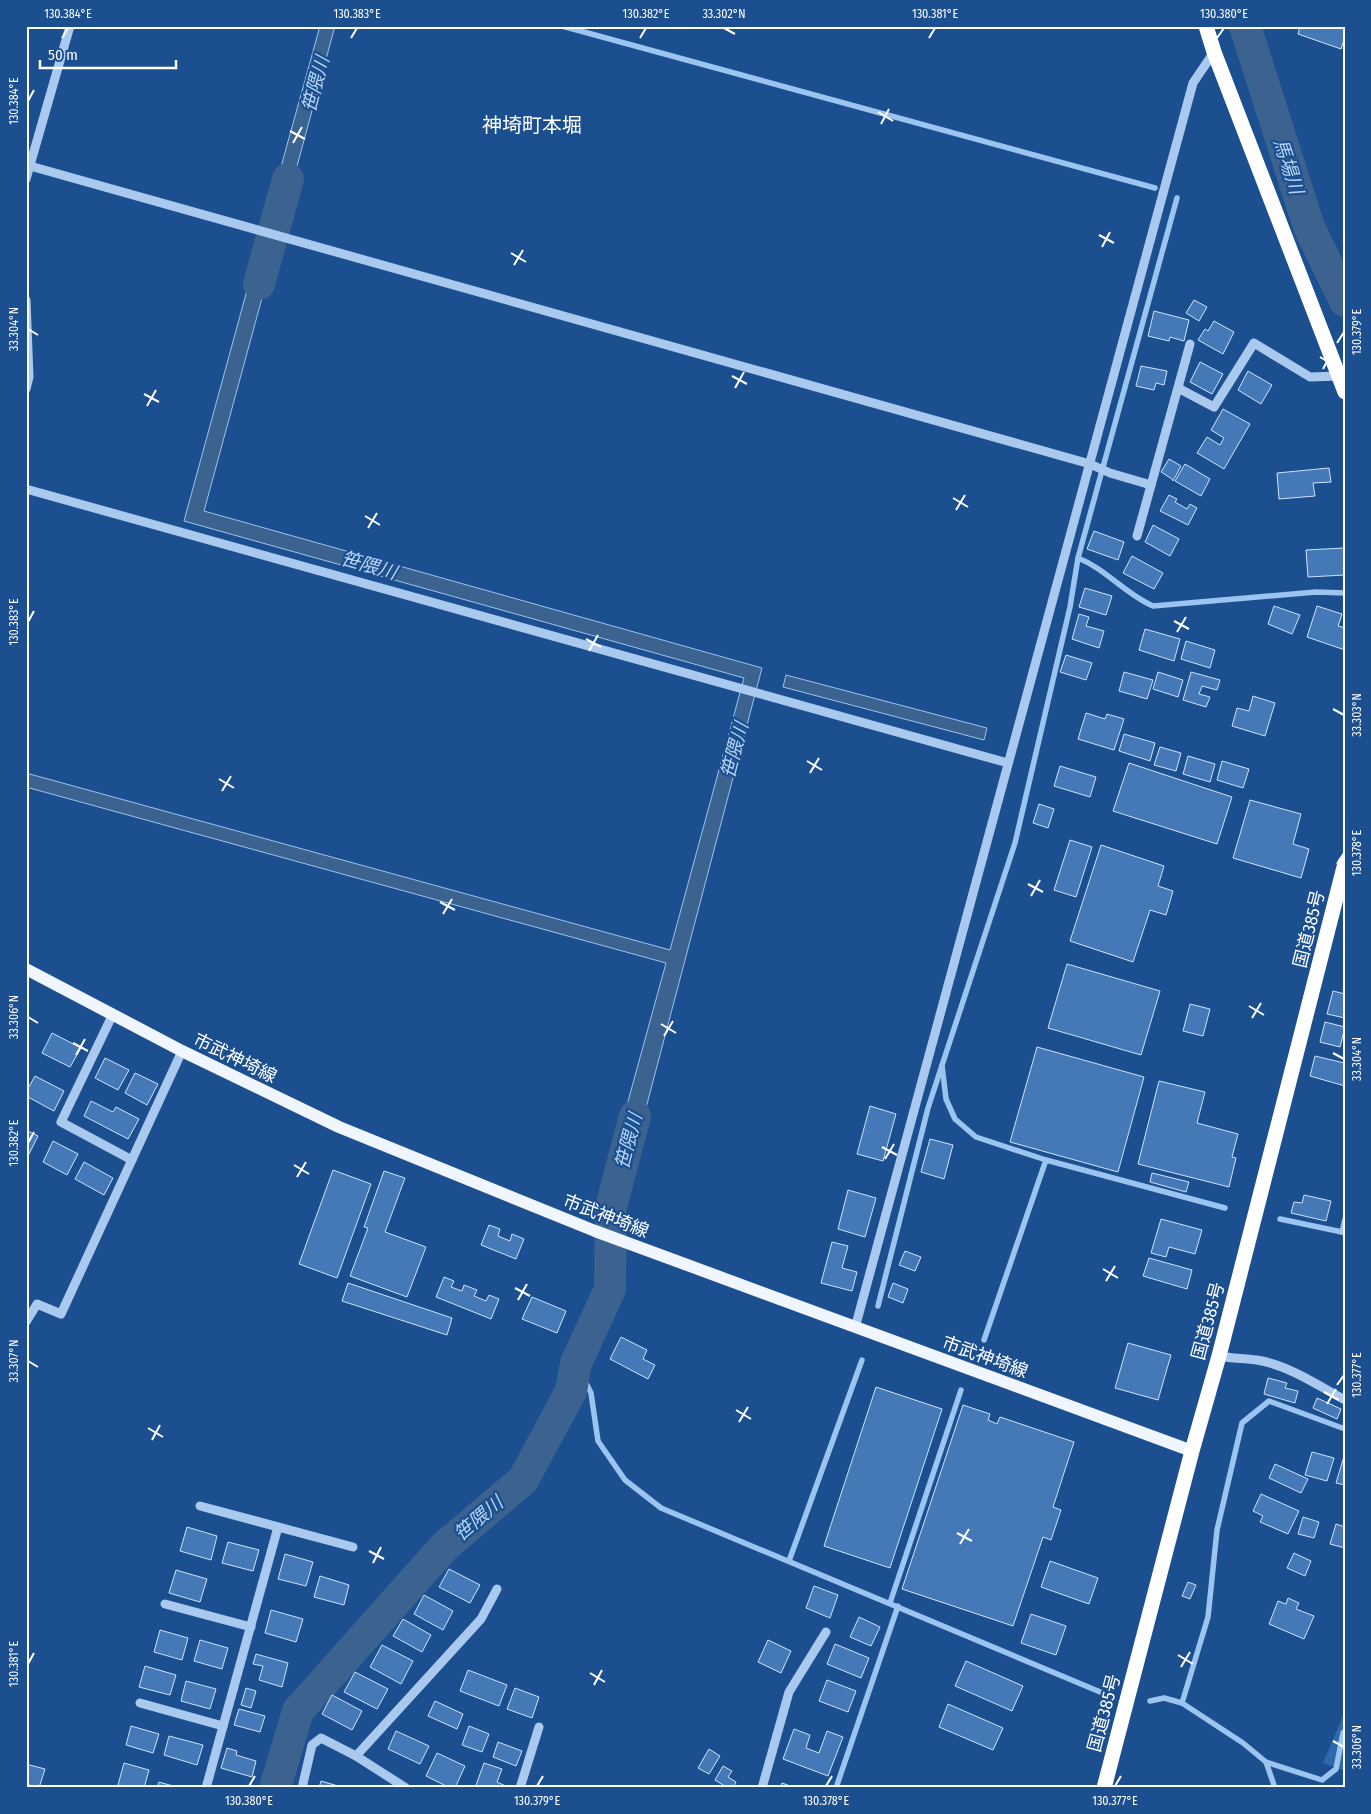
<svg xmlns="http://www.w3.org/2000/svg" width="1371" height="1814" font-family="'Fira Sans Condensed','Noto Sans JP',sans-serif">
	<rect width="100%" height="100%" fill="#1b4f8f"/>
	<polygon fill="#2e69ad" points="1345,1711 1345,1771 1323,1763"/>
	<g fill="#3c6290" stroke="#9cc4f0">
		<polygon points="320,26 335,26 281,225 266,221"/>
		<polygon points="261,239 277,243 204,511 762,668 632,1161 613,1156 666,963 26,787 26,773 670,950 744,678 184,521"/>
		<polygon points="786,675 987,728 984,740 783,687"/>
	</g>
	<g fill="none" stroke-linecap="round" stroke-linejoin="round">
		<g stroke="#9cc4f0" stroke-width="5.5">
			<polyline points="562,26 1155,188"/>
			<path d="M1078 558C1106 569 1125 594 1153 606L1316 592 1345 593"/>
			<polyline points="942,1065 946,1099 955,1119 976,1137 1046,1160 1225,1208"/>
			<polyline points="1280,1219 1342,1232"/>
			<polyline points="1345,1219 1342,1232 1345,1233"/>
			<polyline points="878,1306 928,1108 1015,843 1070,607 1078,558 1177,198"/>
			<polyline points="984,1340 1046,1160"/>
			<polyline points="576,1363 591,1393 598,1441 625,1480 661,1508 1105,1694"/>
			<polyline points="789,1561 862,1360"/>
			<polyline points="890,1603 961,1390"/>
			<polyline points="1150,1701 1164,1698 1182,1703 1243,1743 1266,1762 1275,1788"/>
			<polyline points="1182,1703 1208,1617 1217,1530 1242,1423 1269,1401 1345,1429"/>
			<polyline points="1266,1762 1322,1780 1336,1769 1343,1733 1345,1731"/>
			<polyline points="836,1788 898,1606"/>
		</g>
		<g stroke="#3c6290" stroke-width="32">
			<polyline points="1245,26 1309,227 1345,301"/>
			<polyline points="259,284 288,179"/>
			<polyline points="275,1788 298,1711 445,1546 523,1480 571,1391 576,1363 610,1289 611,1207 635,1116"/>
		</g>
	</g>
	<g fill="#4478b7" stroke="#cfe3fa">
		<polygon points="1300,26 1345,26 1345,37 1341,49 1298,34"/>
		<polygon points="1194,300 1207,307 1199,321 1186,313"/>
		<polygon points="1154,311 1189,320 1184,341 1170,337 1169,341 1148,336"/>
		<polygon points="1214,321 1234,332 1223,354 1198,340 1205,329 1208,331"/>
		<polygon points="1200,362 1223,374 1212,394 1190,382"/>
		<polygon points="1141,366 1167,371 1164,385 1156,383 1154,390 1136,386"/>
		<polygon points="1248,371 1272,385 1261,404 1238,390"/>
		<polygon points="1223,409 1250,424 1224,469 1197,453 1207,437 1220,445 1224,438 1211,430"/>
		<polygon points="1169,459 1181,466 1173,481 1172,479 1161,472"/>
		<polygon points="1185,464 1210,479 1201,496 1175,481"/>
		<polygon points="1329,468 1331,482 1313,483 1315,496 1279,499 1277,473"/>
		<polygon points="1169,495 1177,499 1175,502 1187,509 1190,504 1197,508 1188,525 1160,511"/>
		<polygon points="1153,525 1179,539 1170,556 1145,542"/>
		<polygon points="1094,531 1124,542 1118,560 1087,549"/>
		<polygon points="1344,548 1345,575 1308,577 1306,550"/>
		<polygon points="1132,556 1163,573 1154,589 1123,573"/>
		<polygon points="1085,588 1112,596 1106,615 1079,607"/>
		<polygon points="1274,606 1300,615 1292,634 1268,624"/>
		<polygon points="1317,606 1342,614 1338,626 1345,628 1345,650 1307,637"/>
		<polygon points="1079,614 1089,617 1086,626 1104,631 1099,648 1072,639"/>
		<polygon points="1145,629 1180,639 1174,661 1139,650"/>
		<polygon points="1186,641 1215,650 1210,668 1181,659"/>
		<polygon points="1066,655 1092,663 1086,680 1060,672"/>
		<polygon points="1124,672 1153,680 1147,699 1119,691"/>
		<polygon points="1158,672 1183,680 1178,697 1153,689"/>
		<polygon points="1191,672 1220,680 1217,690 1202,686 1199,694 1210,697 1206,707 1183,700"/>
		<polygon points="1253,696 1275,703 1265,736 1232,726 1237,708 1249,711"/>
		<polygon points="1086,713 1105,719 1107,714 1124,719 1114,750 1078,739"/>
		<polygon points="1124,734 1155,743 1150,761 1119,751"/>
		<polygon points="1160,747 1181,753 1176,771 1154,765"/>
		<polygon points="1188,756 1215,764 1210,782 1183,774"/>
		<polygon points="1222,761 1249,769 1243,788 1217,780"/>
		<polygon points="1129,763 1232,797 1217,844 1113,811"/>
		<polygon points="1060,766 1096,777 1090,797 1054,786"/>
		<polygon points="1250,800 1301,814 1293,844 1309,849 1301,878 1233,858"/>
		<polygon points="1039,804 1054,809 1048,828 1033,823"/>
		<polygon points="1070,840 1092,847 1076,897 1054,890"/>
		<polygon points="1101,845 1164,866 1158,886 1173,891 1166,915 1150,910 1133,962 1070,941"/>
		<polygon points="1067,964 1160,991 1141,1055 1048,1028"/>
		<polygon points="1333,991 1345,994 1345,1018 1327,1014"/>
		<polygon points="1190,1004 1210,1009 1203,1036 1183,1031"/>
		<polygon points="1325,1022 1345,1027 1340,1047 1320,1042"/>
		<polygon points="52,1033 81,1048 70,1067 42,1053"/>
		<polygon points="1037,1047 1144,1077 1118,1172 1010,1142"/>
		<polygon points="1315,1056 1344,1063 1345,1062 1345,1086 1310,1076"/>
		<polygon points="105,1058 129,1070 118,1090 95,1078"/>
		<polygon points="135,1073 158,1084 147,1105 125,1093"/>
		<polygon points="35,1076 64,1091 54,1111 26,1096 26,1092"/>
		<polygon points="1159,1081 1205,1092 1197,1123 1238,1134 1232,1157 1236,1158 1229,1187 1138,1164"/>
		<polygon points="91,1101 113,1112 116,1107 139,1119 128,1139 84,1116"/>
		<polygon points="870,1106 896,1114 883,1161 857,1154"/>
		<polygon points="26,1130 38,1136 29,1154 26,1152"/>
		<polygon points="930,1139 953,1145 944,1179 921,1172"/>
		<polygon points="53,1141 78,1154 67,1175 43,1162"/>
		<polygon points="84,1162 113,1178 104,1195 75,1179"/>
		<polygon points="333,1170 371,1184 337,1278 299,1264"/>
		<polygon points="384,1171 405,1178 385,1232 426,1247 407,1297 350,1276 368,1228 364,1227"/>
		<polygon points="1152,1173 1189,1182 1186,1192 1150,1182"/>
		<polygon points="848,1190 876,1198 865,1237 838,1229"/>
		<polygon points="1304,1195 1331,1201 1326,1221 1291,1213 1294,1202 1302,1203"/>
		<polygon points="1161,1219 1202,1230 1195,1254 1169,1247 1166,1257 1151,1253"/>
		<polygon points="489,1225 500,1229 498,1236 510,1241 512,1234 524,1239 516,1259 481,1245"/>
		<polygon points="832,1242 848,1246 842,1268 857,1272 852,1291 821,1283"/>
		<polygon points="905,1251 921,1257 915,1271 899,1265"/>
		<polygon points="1149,1258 1192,1270 1187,1289 1143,1276"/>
		<polygon points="444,1277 454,1281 451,1287 462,1291 464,1285 477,1290 474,1296 486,1301 489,1295 499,1299 491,1319 436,1297"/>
		<polygon points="348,1283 452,1318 447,1335 342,1301"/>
		<polygon points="893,1283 908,1289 903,1303 888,1297"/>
		<polygon points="532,1297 566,1311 557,1333 522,1319"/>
		<polygon points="621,1337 647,1350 643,1359 655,1365 648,1379 610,1359"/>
		<polygon points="1128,1343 1171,1355 1158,1400 1115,1388"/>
		<polygon points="1268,1378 1287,1383 1285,1388 1298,1391 1295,1403 1264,1394"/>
		<polygon points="876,1387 942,1409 890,1568 824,1546"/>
		<polygon points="1317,1398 1341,1409 1337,1419 1313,1408"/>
		<polygon points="963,1405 990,1414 988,1420 997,1424 1000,1417 1074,1442 1053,1507 1061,1510 1051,1540 1043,1537 1013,1626 902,1589"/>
		<polygon points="1312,1452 1334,1458 1327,1481 1305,1475"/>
		<polygon points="1345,1453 1345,1485 1336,1483"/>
		<polygon points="1275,1464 1308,1479 1301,1493 1269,1478"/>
		<polygon points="1261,1494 1299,1511 1288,1534 1260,1522 1263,1516 1253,1511"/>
		<polygon points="1303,1517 1319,1522 1314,1538 1298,1534"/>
		<polygon points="1336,1524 1345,1527 1345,1548 1330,1544"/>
		<polygon points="187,1527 217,1536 211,1560 180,1551"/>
		<polygon points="228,1542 259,1550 253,1571 222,1563"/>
		<polygon points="1294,1553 1311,1561 1305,1576 1287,1568"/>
		<polygon points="285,1554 313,1562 306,1586 278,1579"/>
		<polygon points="1050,1561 1098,1578 1089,1604 1041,1587"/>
		<polygon points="449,1569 480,1585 470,1603 439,1587"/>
		<polygon points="176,1570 207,1579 200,1602 169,1593"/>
		<polygon points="320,1576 349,1585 344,1605 314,1597"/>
		<polygon points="1188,1582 1196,1585 1190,1599 1182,1596"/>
		<polygon points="814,1586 838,1595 830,1618 806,1608"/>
		<polygon points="424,1595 453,1611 443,1630 414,1614"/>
		<polygon points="1288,1598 1299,1603 1296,1609 1314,1616 1304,1639 1269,1624 1278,1601 1286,1604"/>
		<polygon points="271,1610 303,1619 296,1642 265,1633"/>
		<polygon points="1031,1614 1066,1626 1056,1655 1021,1643"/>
		<polygon points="859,1617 880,1627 871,1646 850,1637"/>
		<polygon points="403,1619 431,1635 422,1652 393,1636"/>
		<polygon points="160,1630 188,1638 182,1660 154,1652"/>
		<polygon points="200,1640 228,1648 222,1669 194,1661"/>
		<polygon points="768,1640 791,1651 781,1673 758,1662"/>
		<polygon points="835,1644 869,1658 861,1678 827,1664"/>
		<polygon points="382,1645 413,1661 401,1684 370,1667"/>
		<polygon points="256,1654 288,1663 282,1687 259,1680 263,1666 253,1664"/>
		<polygon points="966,1661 1023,1686 1012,1711 955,1686"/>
		<polygon points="145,1666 176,1675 170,1695 139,1687"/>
		<polygon points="468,1670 507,1685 499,1706 460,1691"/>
		<polygon points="355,1672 388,1689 377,1709 344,1692"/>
		<polygon points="827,1680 856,1691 848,1712 819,1701"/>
		<polygon points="186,1681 216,1689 210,1709 181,1701"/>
		<polygon points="246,1688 256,1691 251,1708 241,1705"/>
		<polygon points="515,1688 539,1697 532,1718 507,1709"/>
		<polygon points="332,1695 362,1711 352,1730 322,1714"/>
		<polygon points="435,1701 463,1714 457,1729 428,1716"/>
		<polygon points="948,1704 1003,1728 993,1750 939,1727"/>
		<polygon points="239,1709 265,1716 260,1732 234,1725"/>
		<polygon points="131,1726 159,1734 153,1753 126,1745"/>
		<polygon points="469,1726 489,1734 482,1752 462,1745"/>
		<polygon points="794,1729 810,1735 806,1748 819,1753 827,1731 843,1737 828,1776 783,1759"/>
		<polygon points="396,1731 429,1746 420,1764 388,1749"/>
		<polygon points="169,1736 203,1745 197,1765 164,1755"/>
		<polygon points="498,1742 522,1751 516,1766 493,1757"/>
		<polygon points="227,1748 237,1751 236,1755 256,1761 252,1777 221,1768"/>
		<polygon points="709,1749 720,1756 709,1774 698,1768"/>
		<polygon points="437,1753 465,1766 455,1788 450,1788 426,1776"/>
		<polygon points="124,1763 149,1770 144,1788 128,1788 118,1785"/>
		<polygon points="484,1763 502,1769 497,1782 510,1788 475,1788"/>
		<polygon points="26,1764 45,1769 39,1788 26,1784"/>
		<polygon points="723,1766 732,1771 728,1777 736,1782 733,1788 728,1788 715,1780"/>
		<polygon points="321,1781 345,1788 319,1788"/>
		<polygon points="159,1782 180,1788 157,1788"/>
		<polygon points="782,1783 796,1788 780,1788"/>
	</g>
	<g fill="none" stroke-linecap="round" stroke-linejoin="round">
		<g stroke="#a9c9ee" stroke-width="9">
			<polyline points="30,166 1090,464 1110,473 1151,485"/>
			<polyline points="26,179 70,26"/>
			<polyline points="26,300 29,377 26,389"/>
			<polyline points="1178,388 1214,407 1254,343 1310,377 1339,376"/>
			<polyline points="26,489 1008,763"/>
			<polyline points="1137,536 1190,344"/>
			<polyline points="112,1016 61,1122 132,1160"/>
			<polyline points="26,1322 37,1304 61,1314 182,1051"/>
			<polyline points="855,1328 1193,83 1214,52"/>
			<path d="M1219 1356C1234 1359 1248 1358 1262 1361 1291 1367 1319 1386 1345 1400"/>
			<polyline points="200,1506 353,1547"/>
			<polyline points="165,1604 251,1627"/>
			<polyline points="140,1703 223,1726"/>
			<polyline points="356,1756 481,1619 497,1589"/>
			<polyline points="206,1788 278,1527"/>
			<polyline points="302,1788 312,1745 321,1738 356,1756 406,1788"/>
			<polyline points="520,1788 539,1727"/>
			<polyline points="762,1788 789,1692 826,1632"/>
		</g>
		<polyline stroke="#f0f6ff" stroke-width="12" points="26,969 182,1051 339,1127 595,1231 1192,1451"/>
		<g stroke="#fff" stroke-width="15">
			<polyline points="1206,26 1214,52 1345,392"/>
			<polyline points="1104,1788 1192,1451 1219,1356 1345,863"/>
		</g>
	</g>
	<path fill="none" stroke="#fff" stroke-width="2" d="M724 28 735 34M62 38 68 28M351 38 357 28M640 38 646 28M929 38 935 28M1217 38 1224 28M28 101 34 90M878 112 893 121M881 124 889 109M290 131 305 139M293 143 302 127M1099 235 1114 243M1102 247 1110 232M511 253 526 262M514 265 523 250M28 329 38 335M1337 343 1344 332M1320 357 1335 366M1323 369 1331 354M732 376 747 384M735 388 744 372M144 394 159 402M147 406 156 390M953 498 968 507M956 510 965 495M365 516 380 525M368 528 377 513M1174 621 1189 629M28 622 34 611M1177 632 1186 617M586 639 601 647M589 651 598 635M1333 709 1344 715M807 761 822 770M810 773 819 758M219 779 234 788M222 791 231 776M1337 864 1344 853M1028 884 1043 892M1031 896 1040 880M440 902 455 910M443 914 452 899M1249 1006 1264 1015M28 1017 38 1023M1252 1018 1261 1003M661 1024 676 1033M664 1036 673 1021M73 1043 88 1051M1333 1053 1344 1059M76 1055 85 1039M28 1143 34 1132M882 1147 897 1155M885 1159 894 1144M294 1165 309 1174M297 1177 306 1162M1103 1269 1118 1278M1106 1281 1115 1266M515 1288 530 1296M518 1300 527 1284M28 1361 38 1367M1337 1385 1344 1375M1324 1392 1339 1400M1327 1404 1336 1389M736 1410 751 1419M739 1422 748 1407M148 1428 163 1437M152 1440 160 1425M957 1533 972 1541M960 1544 969 1529M369 1551 384 1559M373 1563 381 1547M1178 1655 1193 1664M28 1664 34 1653M1181 1667 1190 1652M590 1673 605 1682M594 1685 602 1670M1333 1741 1344 1747M249 1786 255 1776M537 1786 543 1776M826 1786 832 1776M1115 1786 1121 1776"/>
	<g text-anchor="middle" stroke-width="4.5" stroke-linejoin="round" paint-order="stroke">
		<g font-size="18" fill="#fff" stroke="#1b4f8f">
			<text transform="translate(1309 929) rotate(-76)" y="6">国道385号</text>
			<text transform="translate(235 1058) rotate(26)" y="6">市武神埼線</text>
			<text transform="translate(606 1216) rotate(21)" y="6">市武神埼線</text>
			<text transform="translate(1208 1321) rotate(-75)" y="6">国道385号</text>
			<text transform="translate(985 1357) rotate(20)" y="6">市武神埼線</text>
			<text transform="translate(1104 1713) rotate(-75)" y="6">国道385号</text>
		</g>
		<g font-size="19" font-style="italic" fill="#b5d3f5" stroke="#1b4f8f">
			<text transform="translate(315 84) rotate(-75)" y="7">笹隈川</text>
			<text transform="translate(1289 166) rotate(72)" y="7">馬場川</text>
			<text transform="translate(369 565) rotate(16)" y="7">笹隈川</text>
			<text transform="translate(734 750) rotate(-75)" y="7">笹隈川</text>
			<text transform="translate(628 1141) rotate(-75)" y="7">笹隈川</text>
			<text transform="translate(478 1518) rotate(-40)" y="7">笹隈川</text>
		</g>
		<g font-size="20" fill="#fff" stroke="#1b4f8f">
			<text x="532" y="132">神埼町本堀</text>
		</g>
	</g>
	<rect width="1371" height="1814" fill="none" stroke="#1b4f8f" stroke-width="55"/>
	<path d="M40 60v8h136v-8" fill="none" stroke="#ffffff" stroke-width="2.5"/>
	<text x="48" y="60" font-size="15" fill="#ffffff" stroke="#1b4f8f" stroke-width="4" paint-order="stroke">50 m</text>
	<rect x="28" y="28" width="1316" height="1758" fill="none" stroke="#fff" stroke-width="2"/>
	<g font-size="12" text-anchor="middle" fill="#fff">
		<text x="68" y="18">130.384°E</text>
		<text x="357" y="18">130.383°E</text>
		<text x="646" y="18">130.382°E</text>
		<text x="724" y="18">33.302°N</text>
		<text x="935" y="18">130.381°E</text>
		<text x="1224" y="18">130.380°E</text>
		<text transform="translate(14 101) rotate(-90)" y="4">130.384°E</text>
		<text transform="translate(14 329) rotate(-90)" y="4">33.304°N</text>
		<text transform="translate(1357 332) rotate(-90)" y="4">130.379°E</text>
		<text transform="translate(14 622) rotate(-90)" y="4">130.383°E</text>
		<text transform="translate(1357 715) rotate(-90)" y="4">33.303°N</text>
		<text transform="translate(1357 853) rotate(-90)" y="4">130.378°E</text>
		<text transform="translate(14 1017) rotate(-90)" y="4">33.306°N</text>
		<text transform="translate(1357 1059) rotate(-90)" y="4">33.304°N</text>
		<text transform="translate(14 1143) rotate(-90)" y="4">130.382°E</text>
		<text transform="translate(14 1361) rotate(-90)" y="4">33.307°N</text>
		<text transform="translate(1357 1375) rotate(-90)" y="4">130.377°E</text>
		<text transform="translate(14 1664) rotate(-90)" y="4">130.381°E</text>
		<text transform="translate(1357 1747) rotate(-90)" y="4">33.306°N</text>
		<text x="249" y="1805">130.380°E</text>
		<text x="537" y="1805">130.379°E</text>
		<text x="826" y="1805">130.378°E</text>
		<text x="1115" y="1805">130.377°E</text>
	</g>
</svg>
